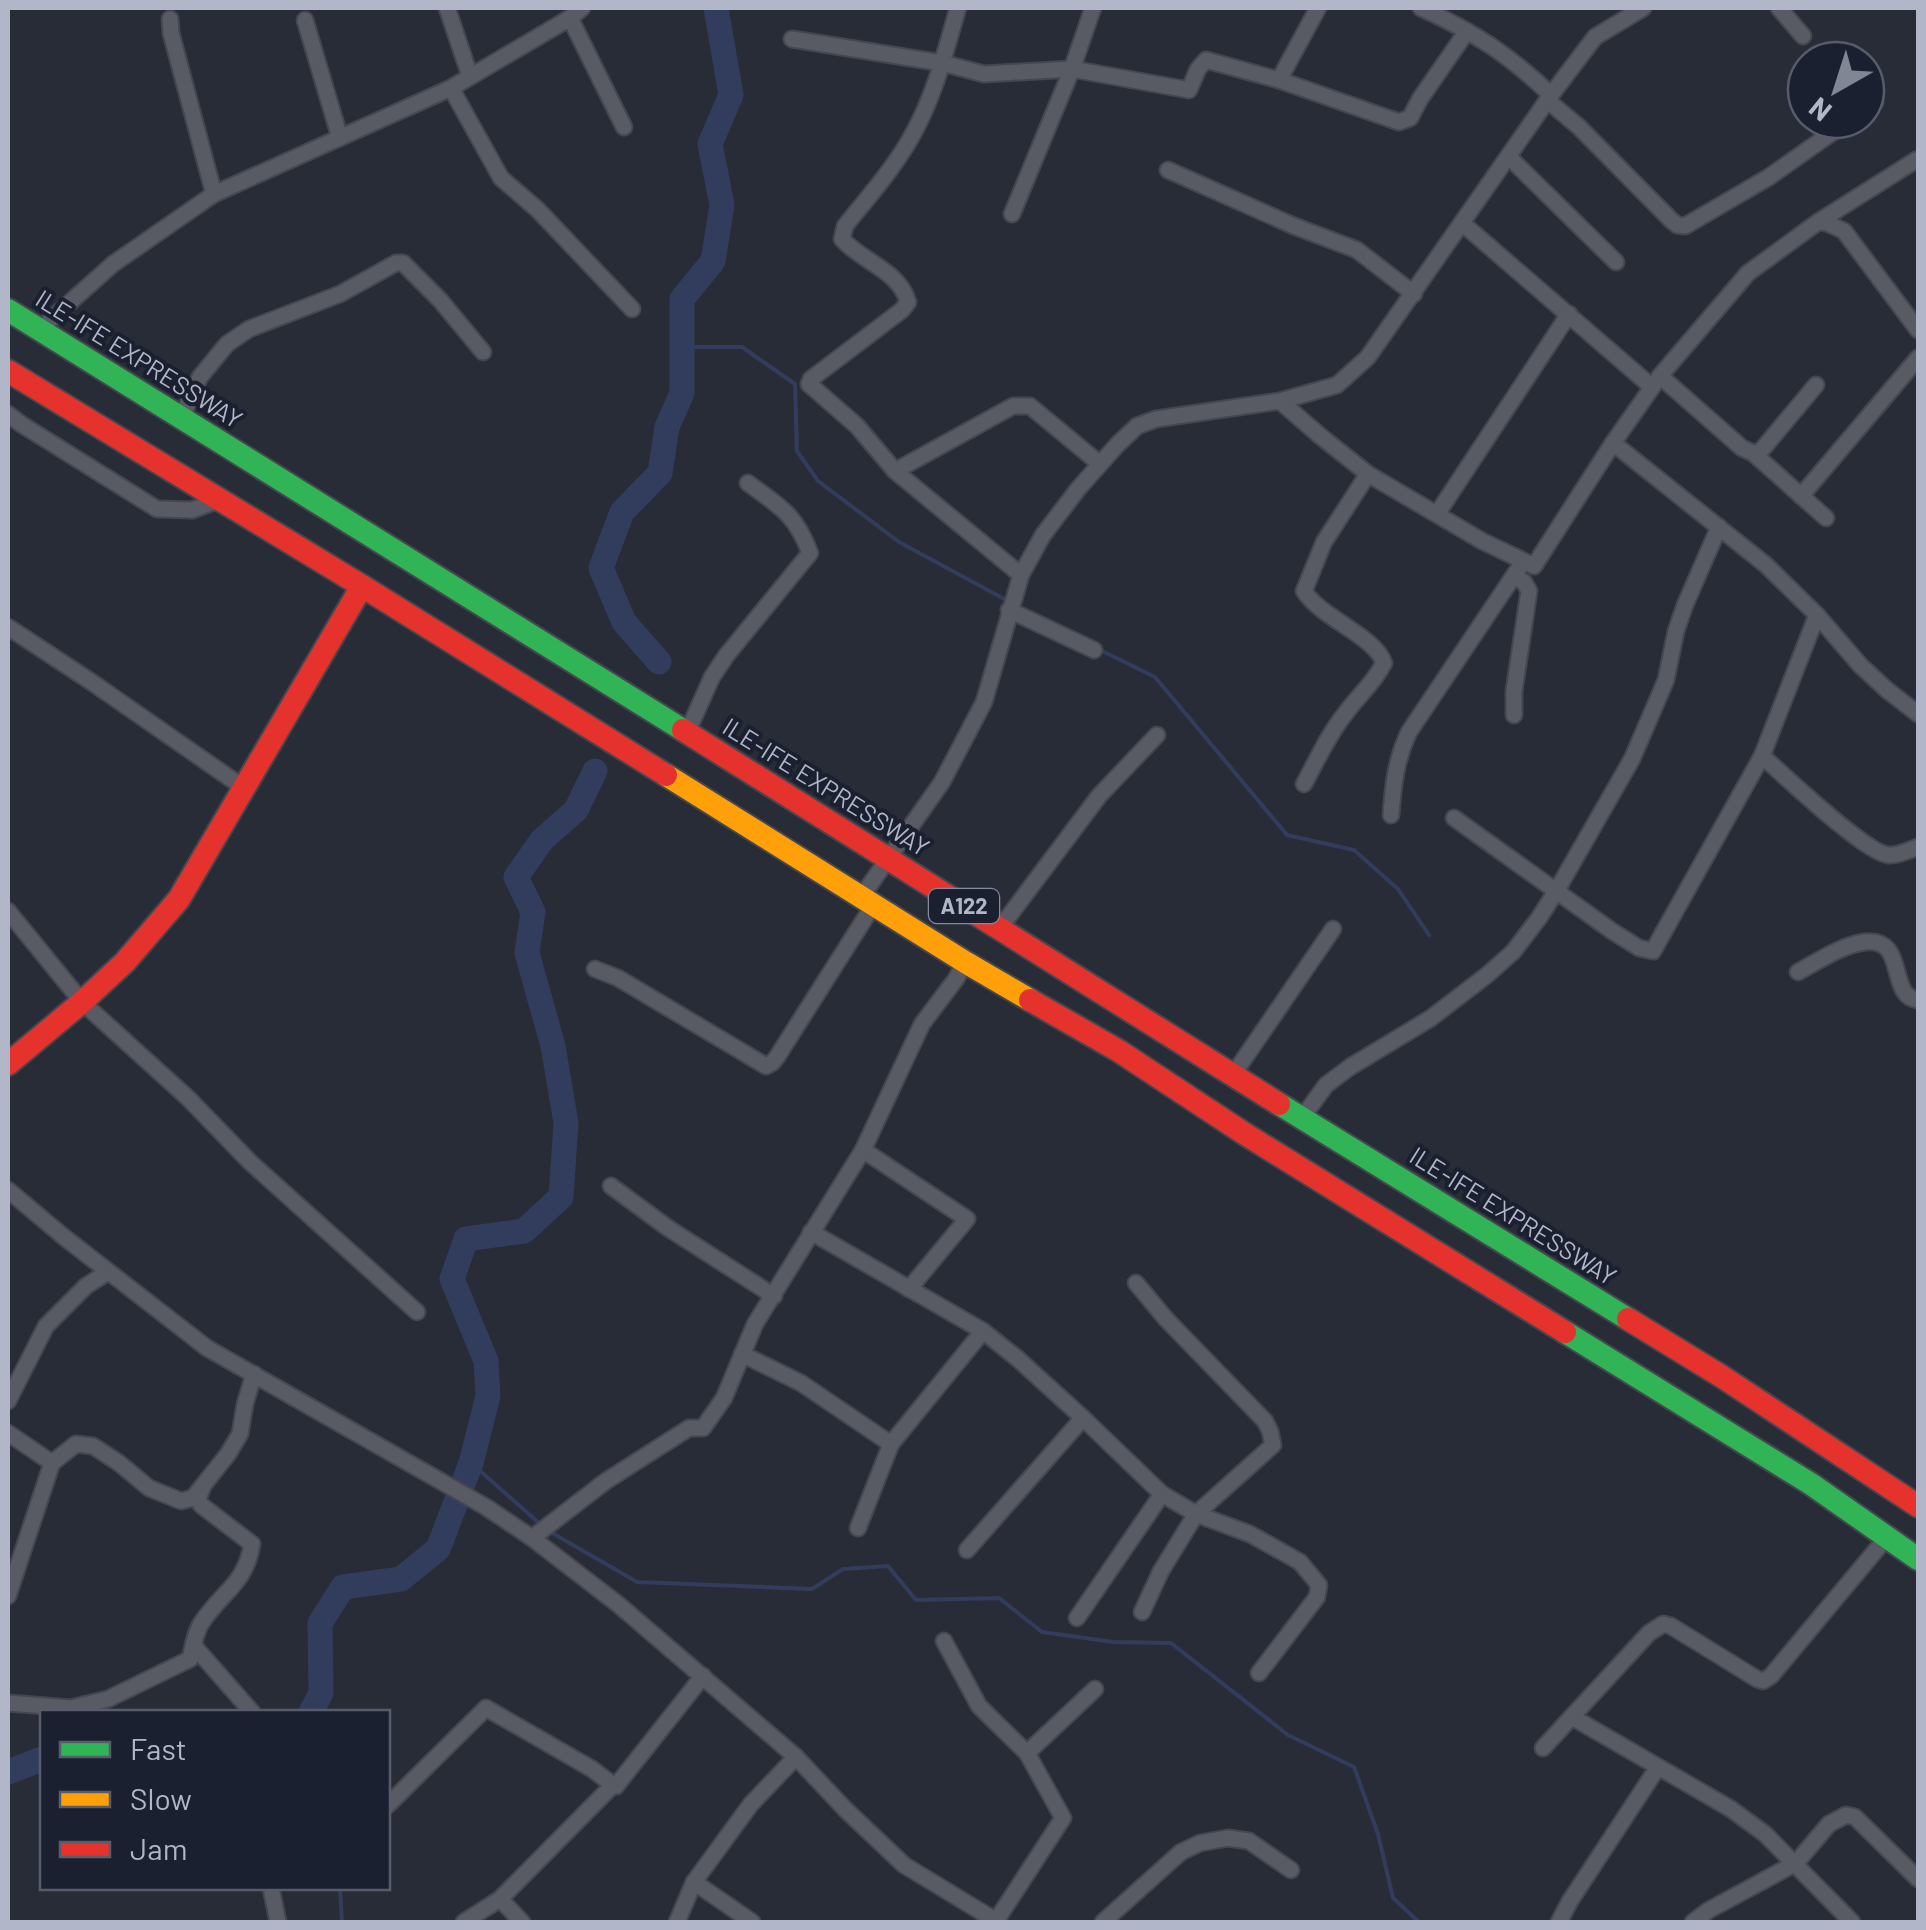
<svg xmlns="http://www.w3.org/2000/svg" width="1926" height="1930" font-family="Barlow,sans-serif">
	<rect width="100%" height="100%" fill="#282c36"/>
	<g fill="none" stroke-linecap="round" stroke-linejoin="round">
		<g stroke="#323d5e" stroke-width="4">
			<polyline points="680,347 742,347 795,384 797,451 818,481 899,542 1008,601"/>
			<polyline points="1100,650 1155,677 1287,835 1354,850 1398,889 1429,935"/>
			<polyline points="471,1463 539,1523"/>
			<polyline points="554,1534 637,1582 812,1589 843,1569 888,1566 916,1600 999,1598 1042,1632 1113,1642 1171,1643 1288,1735 1354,1767 1378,1834 1393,1898 1419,1922"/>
			<polyline points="340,1888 342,1922"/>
		</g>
		<g stroke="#323d5e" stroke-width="25">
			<polyline points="659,662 624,622 601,568 622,512 660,473 667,427 682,393 682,299 713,261 722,205 710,144 731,95 716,8"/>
			<polyline points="311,1712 321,1693 320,1623 343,1587 401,1579 438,1549 471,1463 488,1396 486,1361 452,1279 466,1239 524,1231 561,1197 566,1123 553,1046 527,953 533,912 516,877 542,840 576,810 595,771"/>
			<polyline points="8,1772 42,1759"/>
		</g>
		<defs>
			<g id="street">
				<polyline points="447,8 470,76"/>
				<path d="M958 8C946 49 935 94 914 132 896 166 869 196 845 226L842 239C862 262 899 270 908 302L902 310 811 379 809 384 857 426 895 471 1021 575"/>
				<path d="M1421 8C1474 32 1508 54 1551 95"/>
				<polyline points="1779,8 1803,36"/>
				<polyline points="570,18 624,127"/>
				<polyline points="170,19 171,33 214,194"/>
				<polyline points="305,20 340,138"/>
				<polyline points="792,39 942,63 984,74 1072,69 1189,90 1198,69 1206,60 1279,80 1399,122 1410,118 1420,99 1467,31"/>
				<polyline points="1279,80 1318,8"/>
				<polyline points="451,88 501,178 538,210 632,309"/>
				<polyline points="1547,100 1579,127 1671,220 1677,225 1685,226 1769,177 1850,120"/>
				<polyline points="1866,109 1875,102"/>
				<polyline points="1509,157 1616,262"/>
				<polyline points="1168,170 1294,226 1357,250 1414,294"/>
				<polyline points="1012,214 1072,69 1093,8"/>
				<polyline points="1818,222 1827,223 1844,231 1918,330"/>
				<polyline points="1462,223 1652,387"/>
				<polyline points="39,330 113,264 214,194 451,88 570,18 582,8"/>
				<polyline points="1660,376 1742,448 1753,453 1760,452 1816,385"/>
				<polyline points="1280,401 1319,435 1368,474 1482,541 1534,566 1613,443 1660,376 1748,273 1818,222 1916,160"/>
				<polyline points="8,414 21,424 157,509 192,510 219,500"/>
				<polyline points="182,416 200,377 227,344 249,329 340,294 396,263 403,263 440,300 483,352"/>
				<polyline points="1613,443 1766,565 1817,615 1860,665 1887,690 1918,714"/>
				<polyline points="1753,453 1826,518"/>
				<polyline points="895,471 1013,406 1030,406 1100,464"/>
				<polyline points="1801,496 1918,358"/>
				<polyline points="1437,514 1569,314"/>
				<polyline points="1009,610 1094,650"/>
				<polyline points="8,627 93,683 244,788"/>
				<polyline points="1514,715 1514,691 1529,591 1524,582 1514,576"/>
				<path d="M687 733 712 677 726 656 810 553C795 513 780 507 748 483"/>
				<path d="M1762 756C1784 775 1864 852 1888 855 1898 856 1909 850 1918 847"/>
				<path d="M1304 784C1317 760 1328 735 1345 714 1358 696 1374 683 1384 663 1376 637 1321 618 1304 591L1324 542 1368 474"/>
				<path d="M1391 815C1393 786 1396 759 1409 732L1523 562"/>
				<polyline points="1454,818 1612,931 1639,948 1653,951 1762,756 1817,615"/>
				<polyline points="862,896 942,782 984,702 1021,575 1043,535 1078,489 1117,445 1137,426 1156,419 1280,401 1337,385 1368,357 1551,95 1595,37 1643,8"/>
				<polyline points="8,911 82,1002 188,1098 250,1162 417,1312"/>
				<polyline points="1000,928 1099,796 1157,735"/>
				<polyline points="595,969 618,978 766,1066 772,1063 777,1057 874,904"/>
				<path d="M1798 972C1818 961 1842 945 1865 942 1908 937 1887 997 1918 1000"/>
				<polyline points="1233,1075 1333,929"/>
				<polyline points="1302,1118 1326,1085 1350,1067 1431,1018 1487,975 1513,952 1539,918 1557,890 1632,759 1666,680 1676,631 1685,605 1719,527"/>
				<polyline points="863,1150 967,1219 909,1289"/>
				<polyline points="611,1186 668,1228 774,1296"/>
				<polyline points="8,1190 64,1237 207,1348 486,1507 532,1538 619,1605 796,1757 845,1809 904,1865 998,1922"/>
				<polyline points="811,1232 983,1331 1018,1359 1083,1418 1162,1494 1196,1514 1250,1534 1300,1562 1319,1585 1317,1597 1259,1673"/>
				<polyline points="1136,1283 1166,1319 1265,1421 1270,1431 1273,1445 1196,1514 1161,1571 1142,1612"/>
				<polyline points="742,1354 801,1383 891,1444"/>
				<polyline points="8,1401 46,1326 86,1286 108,1272"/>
				<polyline points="8,1433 52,1463"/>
				<polyline points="858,1528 891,1444 983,1331"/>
				<polyline points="532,1538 606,1481 689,1428 703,1428 724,1398 755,1324 863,1150 922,1024 956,979 965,962"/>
				<polyline points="967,1550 1083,1418"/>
				<polyline points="8,1596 52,1463 76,1444 93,1446 119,1463 149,1488 181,1501 193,1498 228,1454 240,1434 245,1404 254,1374"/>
				<polyline points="1077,1618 1162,1494"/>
				<polyline points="944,1641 979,1706 1027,1753 1063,1818 996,1921"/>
				<polyline points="194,1646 252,1712"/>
				<path d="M8 1703 71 1708 108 1699 190 1659C193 1647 195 1632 202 1622 222 1592 246 1583 252 1544L201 1505 198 1499 202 1489"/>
				<polyline points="1572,1717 1731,1809 1765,1834 1852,1922"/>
				<polyline points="1543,1748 1649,1633 1663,1624 1671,1626 1757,1679 1763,1681 1771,1676 1887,1537"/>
				<polyline points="1027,1753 1095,1689"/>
				<polyline points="388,1805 486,1708 592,1769 613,1785"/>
				<polyline points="694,1882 752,1922"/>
				<polyline points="271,1888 278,1922"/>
				<polyline points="500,1899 522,1922"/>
				<polyline points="464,1922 500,1899 613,1785 616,1786 703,1676"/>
				<polyline points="677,1922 694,1882 751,1804 796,1757"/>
				<polyline points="1103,1922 1181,1852 1200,1843 1228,1838 1249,1841 1291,1870"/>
				<polyline points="1559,1922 1570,1901 1658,1767"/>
				<polyline points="1693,1922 1709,1910 1796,1863 1829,1824 1846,1815 1855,1817 1918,1879"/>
			</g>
			<g id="fast">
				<polyline points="8,310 683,730"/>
				<polyline points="1279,1104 1628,1319"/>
				<polyline points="1565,1332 1811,1484 1918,1559"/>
			</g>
			<polyline id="slow" points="666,775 965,962 1030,1000"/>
			<g id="jam">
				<polyline points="8,371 362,586 666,775"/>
				<polyline points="683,730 1279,1104"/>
				<polyline points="1030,1000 1119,1051 1245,1134 1565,1332"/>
				<polyline points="8,1064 82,1002 125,962 179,899 362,586"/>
				<polyline points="1628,1319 1721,1376 1918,1506"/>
			</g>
		</defs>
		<use href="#street" stroke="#44474f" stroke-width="19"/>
		<use href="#fast" stroke="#44474f" stroke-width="26"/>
		<use href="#slow" stroke="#44474f" stroke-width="26"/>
		<use href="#jam" stroke="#44474f" stroke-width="26"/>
		<use href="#street" stroke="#585a64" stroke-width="15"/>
		<use href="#fast" stroke="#30b455" stroke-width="22"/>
		<use href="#slow" stroke="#ff9f0a" stroke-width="22"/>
		<use href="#jam" stroke="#e5322d" stroke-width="22"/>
	</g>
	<g text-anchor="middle" stroke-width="8" stroke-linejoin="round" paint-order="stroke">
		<rect fill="#1b2031" stroke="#84899b" stroke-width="2.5" x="929" y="889" width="70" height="34" rx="8"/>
		<g font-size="22" font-weight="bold" fill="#b1b6c8">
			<text x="964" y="914">A122</text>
		</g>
		<g font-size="25" fill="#b1b6c8" stroke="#1b2031">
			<text transform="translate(139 359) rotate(32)" y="9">ILE-IFE EXPRESSWAY</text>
			<text transform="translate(826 787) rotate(32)" y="9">ILE-IFE EXPRESSWAY</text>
			<text transform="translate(1513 1216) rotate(32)" y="9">ILE-IFE EXPRESSWAY</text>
		</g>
	</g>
	<rect width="1926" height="1930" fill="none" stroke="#b1b6c8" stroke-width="20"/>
	<rect x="40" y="1710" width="350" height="180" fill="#1b2031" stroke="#575c6d" stroke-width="2.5"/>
	<rect x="60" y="1742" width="50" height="15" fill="#30b455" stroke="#575c6d" stroke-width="2.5"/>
	<text x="130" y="1760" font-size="30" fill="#b1b6c8">Fast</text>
	<rect x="60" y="1792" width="50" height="15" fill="#ff9f0a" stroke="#575c6d" stroke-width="2.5"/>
	<text x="130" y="1810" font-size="30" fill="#b1b6c8">Slow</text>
	<rect x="60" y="1842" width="50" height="15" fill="#e5322d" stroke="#575c6d" stroke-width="2.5"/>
	<text x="130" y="1860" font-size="30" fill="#b1b6c8">Jam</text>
	<g transform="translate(1836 90) rotate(219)"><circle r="48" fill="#1b2031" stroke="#575c6d" stroke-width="2.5"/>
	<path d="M0-8L18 38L0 25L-18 38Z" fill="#818695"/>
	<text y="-15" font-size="28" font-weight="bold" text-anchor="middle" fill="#b1b6c8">N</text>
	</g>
</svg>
